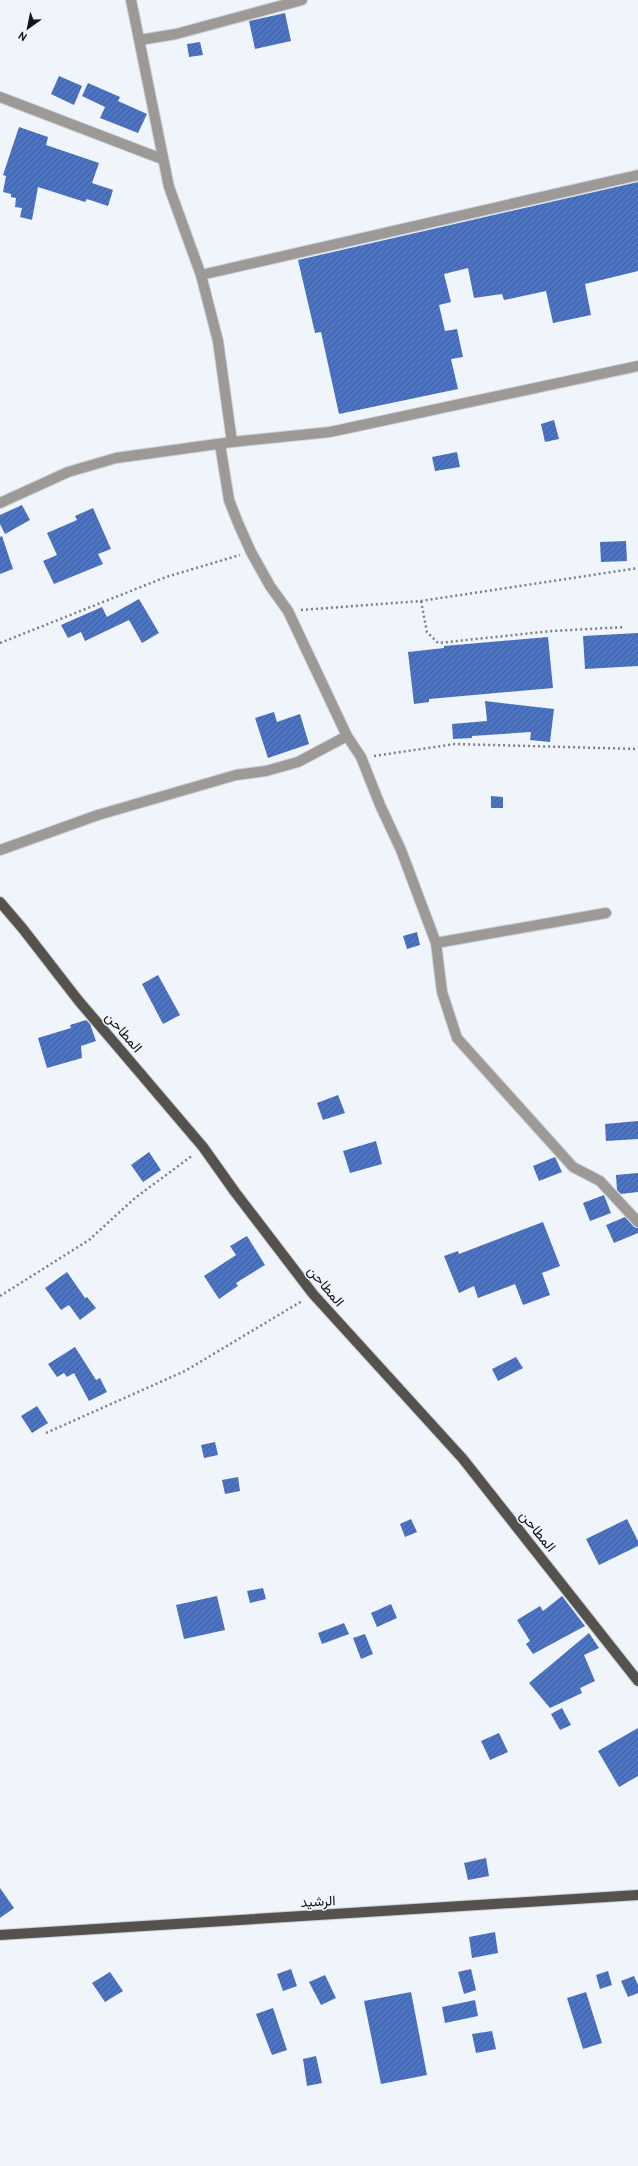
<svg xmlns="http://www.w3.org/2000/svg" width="638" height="2166" font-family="Overpass,Vazirmatn,sans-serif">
	<defs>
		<pattern id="building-hatch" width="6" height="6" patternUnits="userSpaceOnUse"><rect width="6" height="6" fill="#4d74c2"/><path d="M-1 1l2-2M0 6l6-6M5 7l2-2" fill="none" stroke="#3f5e9d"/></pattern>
	</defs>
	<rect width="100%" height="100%" fill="#f0f4fb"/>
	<g fill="url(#building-hatch)">
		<polygon points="285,13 291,41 255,49 249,21"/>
		<polygon points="200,42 203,55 189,57 187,44"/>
		<polygon points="59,76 82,86 74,105 51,94"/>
		<polygon points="88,83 120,97 118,101 147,114 138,133 100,118 105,107 82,96"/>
		<polygon points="19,127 48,137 46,145 99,163 92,183 113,190 108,206 87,199 85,202 38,187 32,220 20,217 22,208 15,207 16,198 11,197 11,194 3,192 6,176 3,175"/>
		<polygon points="638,182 638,271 585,284 591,315 553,323 546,291 504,300 502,294 474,298 468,268 444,274 451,302 439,305 445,331 457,329 463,357 451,359 458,389 339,414 321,332 315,333 298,260"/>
		<polygon points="554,420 559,439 545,442 541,424"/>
		<polygon points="457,452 460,467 435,471 432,457"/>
		<polygon points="22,505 30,520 5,534 0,524 0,515"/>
		<polygon points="93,508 111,549 98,554 103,564 54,584 43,561 57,555 47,533 77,520 75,516"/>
		<polygon points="2,536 13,569 0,574 0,537"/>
		<polygon points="626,541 627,561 601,562 600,542"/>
		<polygon points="139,599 159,633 142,643 129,620 85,641 81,632 68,638 61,625 102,607 107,617"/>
		<polygon points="638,633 638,666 585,669 583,636"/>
		<polygon points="548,637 553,688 429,699 429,702 414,704 408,652 444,648 444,646"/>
		<polygon points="485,701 554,709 550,742 530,740 531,732 472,736 472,738 453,739 452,724 487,721"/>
		<polygon points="274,712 277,722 300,714 309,744 268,758 255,718"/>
		<polygon points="491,796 503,797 503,808 491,808"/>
		<polygon points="417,932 420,945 407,949 403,936"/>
		<polygon points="158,975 180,1015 163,1024 142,984"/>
		<polygon points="86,1020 90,1024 96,1041 81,1046 82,1058 47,1068 38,1038 71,1028 70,1025"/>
		<polygon points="338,1095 345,1113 323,1120 317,1103"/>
		<polygon points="638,1121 638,1139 606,1141 605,1124"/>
		<polygon points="376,1141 382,1164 350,1173 343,1151"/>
		<polygon points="149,1152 161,1170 143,1182 131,1165"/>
		<polygon points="555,1157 562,1172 539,1181 533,1166"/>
		<polygon points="638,1173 638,1192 621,1194 617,1190 616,1175"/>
		<polygon points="604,1195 611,1213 590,1221 583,1203"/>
		<polygon points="625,1217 634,1227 638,1228 638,1233 614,1243 606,1225"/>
		<polygon points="543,1222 560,1266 542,1273 550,1295 523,1305 515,1284 478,1298 474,1286 459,1293 444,1256 458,1251 459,1254"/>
		<polygon points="247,1236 265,1265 236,1283 238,1286 219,1299 204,1276 236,1255 230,1246"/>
		<polygon points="67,1272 85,1298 87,1297 96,1308 80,1320 69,1305 61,1310 45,1288"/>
		<polygon points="75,1347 96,1380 100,1378 107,1392 89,1401 74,1373 67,1377 64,1373 57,1377 48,1364"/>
		<polygon points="516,1357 523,1368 498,1381 492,1369"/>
		<polygon points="37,1406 48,1423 32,1433 21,1416"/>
		<polygon points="215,1442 218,1455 204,1458 201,1445"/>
		<polygon points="238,1477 240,1491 225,1494 222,1480"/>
		<polygon points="411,1519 417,1532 405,1537 400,1524"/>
		<polygon points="627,1519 638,1541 638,1546 599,1565 586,1539"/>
		<polygon points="263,1588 266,1599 250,1603 247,1591"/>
		<polygon points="217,1596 225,1630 184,1639 176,1605"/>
		<polygon points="562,1596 585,1626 533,1654 526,1644 530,1641 517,1620 540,1606 543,1611"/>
		<polygon points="391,1604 397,1618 377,1627 371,1613"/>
		<polygon points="344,1623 349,1634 322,1644 318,1633"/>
		<polygon points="589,1633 599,1648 584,1655 595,1681 580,1688 582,1693 550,1708 529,1683"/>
		<polygon points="365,1634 373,1654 361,1659 353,1638"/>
		<polygon points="562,1708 571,1725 560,1730 551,1714"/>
		<polygon points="638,1728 638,1776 619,1787 598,1751"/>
		<polygon points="499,1733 508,1752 490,1760 481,1741"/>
		<polygon points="486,1858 489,1876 468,1880 464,1863"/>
		<polygon points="0,1888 14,1908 0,1918"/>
		<polygon points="495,1932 498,1953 472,1958 469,1937"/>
		<polygon points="291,1969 297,1986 283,1991 277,1974"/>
		<polygon points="471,1969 476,1990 464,1994 458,1972"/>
		<polygon points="608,1971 612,1985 600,1989 596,1975"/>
		<polygon points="110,1972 123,1991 105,2002 92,1983"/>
		<polygon points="325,1975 336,1998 321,2005 309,1982"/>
		<polygon points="634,1976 638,1985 638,1993 628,1997 621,1981"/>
		<polygon points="411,1992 427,2075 381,2084 364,2001"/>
		<polygon points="586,1992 602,2043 583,2049 567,1998"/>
		<polygon points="475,2000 478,2016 445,2023 442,2007"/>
		<polygon points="273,2008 287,2050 272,2055 256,2014"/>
		<polygon points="492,2031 496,2049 476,2053 472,2034"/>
		<polygon points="316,2056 322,2083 307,2086 303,2059"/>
	</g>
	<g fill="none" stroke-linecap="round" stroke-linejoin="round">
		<defs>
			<g id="minor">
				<polyline points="131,0 169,187 201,275 218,341 232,442"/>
				<polyline points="140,40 176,34 302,0"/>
				<polyline points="0,97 162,159"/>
				<polyline points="201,275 638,175"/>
				<polyline points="220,444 229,500 238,523 251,552 270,586 288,611 347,736 361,757 380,805 401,850 436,943 442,992 457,1038 573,1167 600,1181 638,1222"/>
				<polyline points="0,503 68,472 116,458 232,442 330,432 638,366"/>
				<polyline points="0,850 98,815 236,775 266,771 298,762 347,736"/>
				<polyline points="436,943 606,913"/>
			</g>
			<g id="major">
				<polyline points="0,902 23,929 78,1000 203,1147 235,1192 313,1294 463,1459 638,1681"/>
				<polyline points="0,1935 638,1895"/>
			</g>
		</defs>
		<use href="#minor" stroke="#cdd0d7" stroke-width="12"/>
		<use href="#major" stroke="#cdd0d7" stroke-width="12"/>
		<g stroke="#7d7f84" stroke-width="2.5" stroke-dasharray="2 3" stroke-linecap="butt">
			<polyline points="421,601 427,632 438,643 552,631 625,627"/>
			<polyline points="301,610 421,601 638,568"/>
			<polyline points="0,643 166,577 240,555"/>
			<polyline points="374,756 455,744 638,749"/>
			<polyline points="0,1296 89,1240 135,1198 193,1155"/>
			<polyline points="46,1433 185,1371 302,1301"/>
		</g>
		<use href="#minor" stroke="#9c9997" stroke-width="10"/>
		<use href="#major" stroke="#55514c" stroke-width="10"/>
	</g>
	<g text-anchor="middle" stroke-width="3" stroke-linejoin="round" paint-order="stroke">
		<g font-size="14" fill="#141517" stroke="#f0f4fb">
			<text transform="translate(124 1032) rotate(49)" y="5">المطاحن</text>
			<text transform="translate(326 1286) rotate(50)" y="5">المطاحن</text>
			<text transform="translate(538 1531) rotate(51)" y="5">المطاحن</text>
			<text transform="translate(318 1901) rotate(-3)" y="5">الرشيد</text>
		</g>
	</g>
	<g transform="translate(28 28) rotate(213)" stroke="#f0f4fb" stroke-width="3" paint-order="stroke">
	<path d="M0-3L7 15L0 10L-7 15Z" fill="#141517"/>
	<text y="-6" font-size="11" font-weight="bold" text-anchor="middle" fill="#141517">N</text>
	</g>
</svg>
